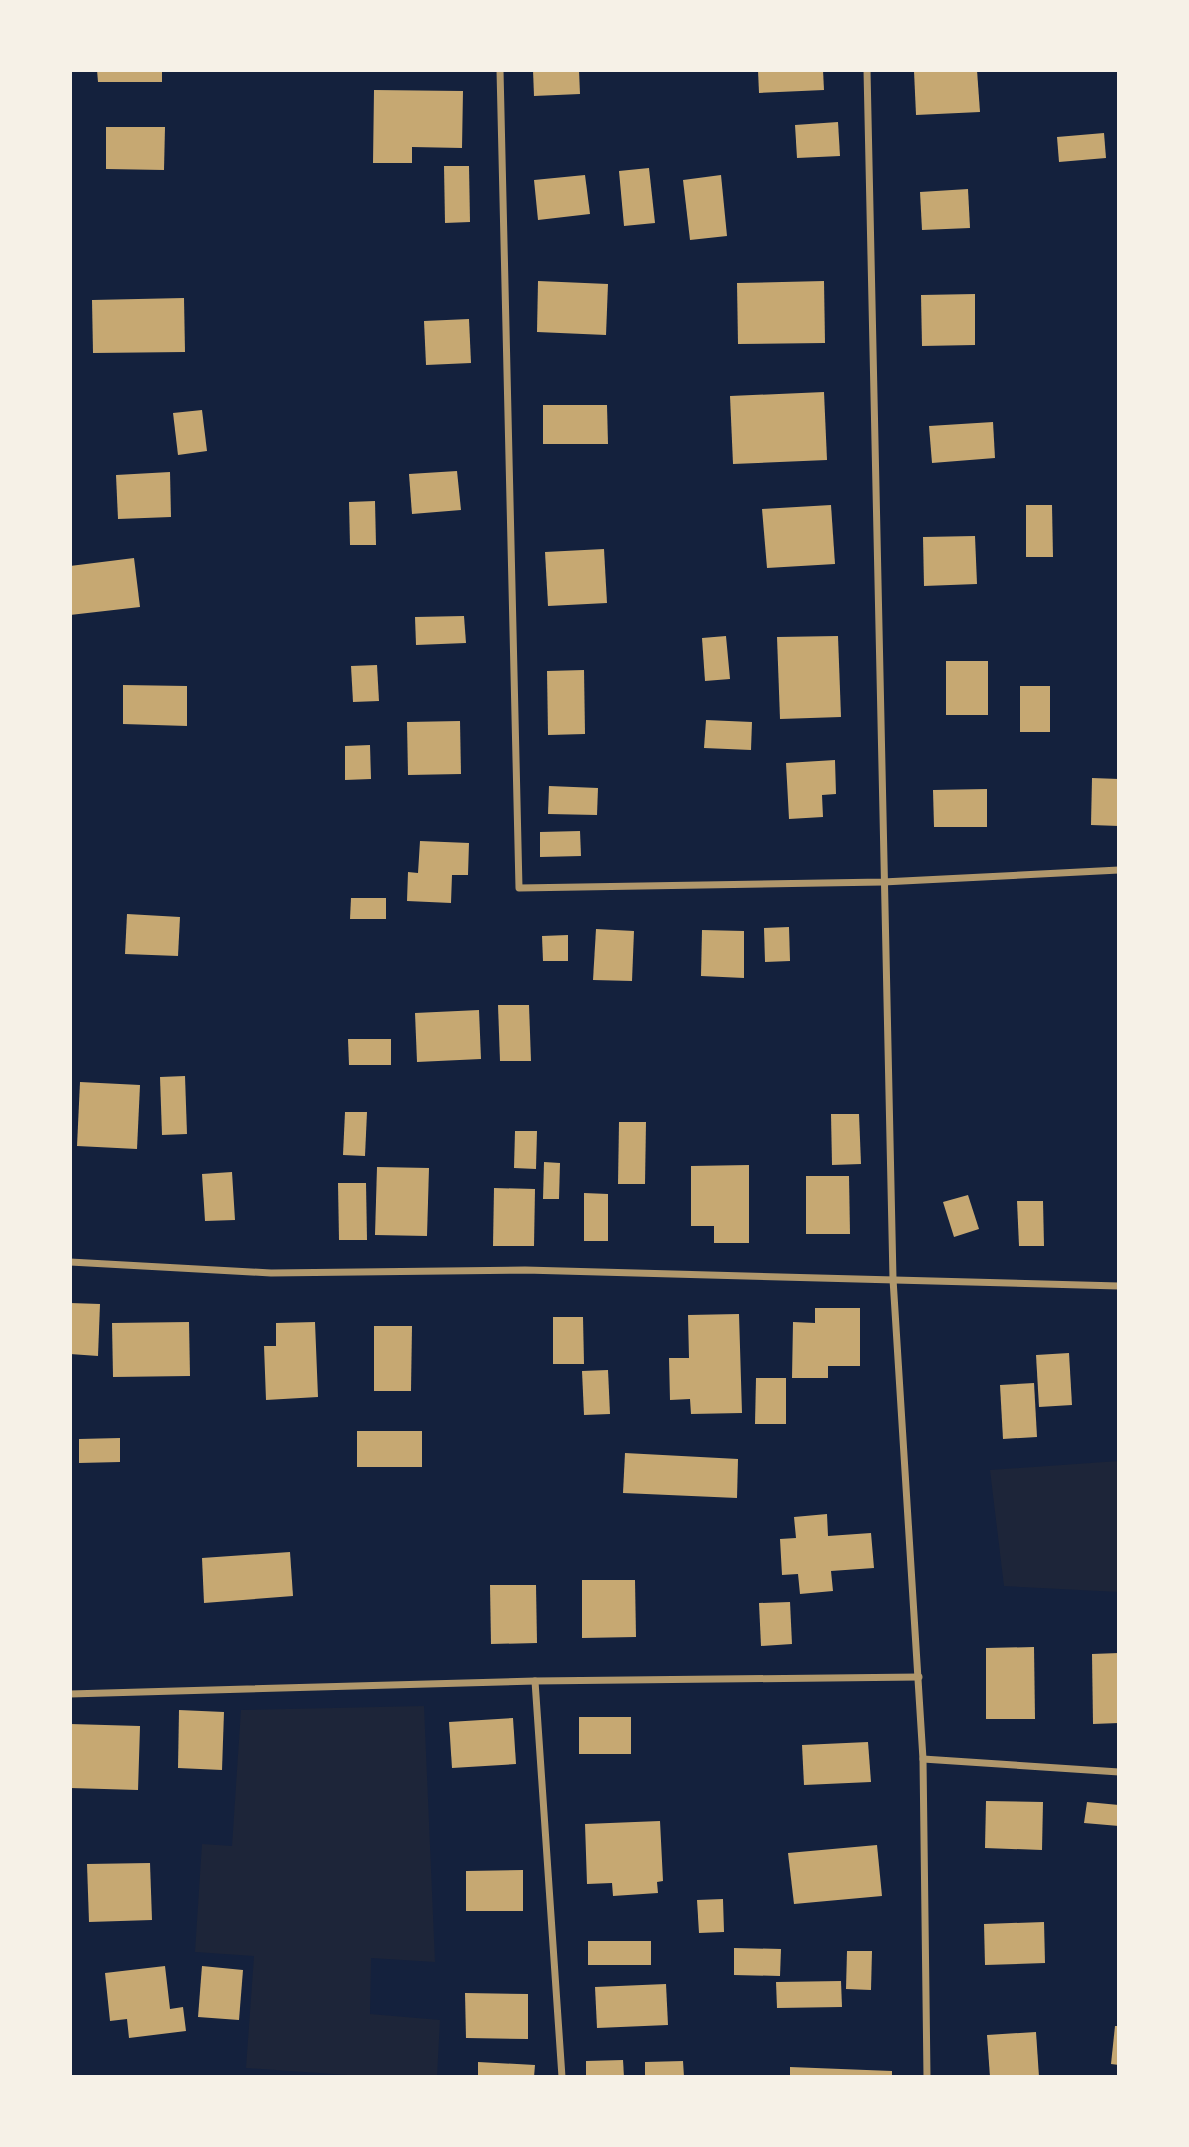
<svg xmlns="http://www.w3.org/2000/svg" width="1189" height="2147" font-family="Mulish,sans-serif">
	<rect width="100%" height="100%" fill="#14213d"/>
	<g fill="#1d2539">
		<polygon points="1119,1461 1119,1592 1004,1586 990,1470"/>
		<polygon points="424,1706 435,1962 371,1958 370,2014 440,2020 437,2077 376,2077 246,2068 254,1956 195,1952 202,1844 232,1846 241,1710"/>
	</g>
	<g fill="#c6a872">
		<polygon points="97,70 162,70 162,82 98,82"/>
		<polygon points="533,70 579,70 580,94 534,96"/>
		<polygon points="758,70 823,70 824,90 759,93"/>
		<polygon points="977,70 980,112 916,115 914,71"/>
		<polygon points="374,90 463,91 462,148 412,147 412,163 373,163"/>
		<polygon points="838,122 840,156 797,158 795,125"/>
		<polygon points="106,127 165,127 164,170 106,169"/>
		<polygon points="1104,133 1106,158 1059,162 1057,137"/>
		<polygon points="444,166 469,166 470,222 445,223"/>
		<polygon points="649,168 655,223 624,226 619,171"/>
		<polygon points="585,175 590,214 538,220 534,180"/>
		<polygon points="721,175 727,236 690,240 683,180"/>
		<polygon points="968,189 970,228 922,230 920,192"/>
		<polygon points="538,281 608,284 606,335 537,332"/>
		<polygon points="824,281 825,343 738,344 737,283"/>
		<polygon points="975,294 975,345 922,346 921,295"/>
		<polygon points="184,298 185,352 93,353 92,300"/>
		<polygon points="469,319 471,363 426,365 424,321"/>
		<polygon points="824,392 827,460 733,464 730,396"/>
		<polygon points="543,405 607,405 608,444 543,444"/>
		<polygon points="202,410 207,451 178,455 173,413"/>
		<polygon points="993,422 995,458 932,463 929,426"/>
		<polygon points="457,471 461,510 412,514 409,474"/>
		<polygon points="170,472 171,517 118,519 116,475"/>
		<polygon points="375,501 376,545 350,545 349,502"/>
		<polygon points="831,505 835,564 767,568 762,509"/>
		<polygon points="1026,505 1052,505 1053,557 1026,557"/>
		<polygon points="975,536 977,584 924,586 923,537"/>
		<polygon points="604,549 607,603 548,606 545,552"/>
		<polygon points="134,558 140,607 70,615 70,566"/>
		<polygon points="464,616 466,643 416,645 415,617"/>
		<polygon points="726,636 730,679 705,681 702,638"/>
		<polygon points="838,636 841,717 780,719 777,637"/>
		<rect x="946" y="661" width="42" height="54"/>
		<polygon points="377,665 379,701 353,702 351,666"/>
		<polygon points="584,670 585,734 548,735 547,671"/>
		<polygon points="123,685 187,686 187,726 123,724"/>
		<rect x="1020" y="686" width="30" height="46"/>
		<polygon points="706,720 752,722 751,750 704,748"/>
		<polygon points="460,721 461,774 408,775 407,722"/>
		<polygon points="370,745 371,779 345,780 345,746"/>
		<polygon points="835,760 836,794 822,795 823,817 789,819 786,763"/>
		<polygon points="1092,778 1119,779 1119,826 1091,825"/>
		<polygon points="549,786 598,788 597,815 548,814"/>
		<polygon points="987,789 987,827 934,827 933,790"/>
		<polygon points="580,831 581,856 540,857 540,832"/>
		<polygon points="420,841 469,843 468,875 452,875 451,903 407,901 408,872 418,873"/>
		<polygon points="351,898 386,898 386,919 350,919"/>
		<polygon points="127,914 180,917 178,956 125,954"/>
		<polygon points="789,927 790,961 765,962 764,928"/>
		<polygon points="596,929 634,931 632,981 593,980"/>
		<polygon points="702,930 744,931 744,978 701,976"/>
		<polygon points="568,935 568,961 543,961 542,936"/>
		<polygon points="498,1005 529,1005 531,1061 500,1061"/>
		<polygon points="479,1010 481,1059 417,1062 415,1013"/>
		<polygon points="348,1039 391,1039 391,1065 349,1065"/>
		<polygon points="185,1076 187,1134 162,1135 160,1077"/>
		<polygon points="80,1082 140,1085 137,1149 77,1146"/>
		<polygon points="345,1112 367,1112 365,1156 343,1155"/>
		<polygon points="831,1114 859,1114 861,1164 832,1165"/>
		<polygon points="619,1122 646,1122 645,1184 618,1184"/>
		<polygon points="515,1131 537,1131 536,1169 514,1168"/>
		<polygon points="544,1162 560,1163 559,1199 543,1199"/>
		<polygon points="749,1165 749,1243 714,1243 714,1226 691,1226 691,1166"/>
		<polygon points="377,1167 429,1168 427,1236 375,1235"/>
		<polygon points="232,1172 235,1220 205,1221 202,1174"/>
		<polygon points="806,1176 849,1176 850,1234 806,1234"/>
		<polygon points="338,1183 366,1183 367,1240 339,1240"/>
		<polygon points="494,1188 535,1189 534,1246 493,1246"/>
		<polygon points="584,1193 608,1194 608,1241 584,1241"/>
		<polygon points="968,1195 979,1229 954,1237 943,1202"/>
		<polygon points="1017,1201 1043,1201 1044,1246 1019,1246"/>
		<polygon points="70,1303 100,1304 98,1356 70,1354"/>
		<polygon points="815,1308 860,1308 860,1366 828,1366 828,1378 792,1378 793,1322 815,1323"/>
		<polygon points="739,1314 742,1413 691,1414 690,1399 670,1400 669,1358 689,1358 688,1315"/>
		<polygon points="553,1317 583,1317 584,1364 553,1364"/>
		<polygon points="189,1322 190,1376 113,1377 112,1323"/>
		<polygon points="315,1322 318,1397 266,1400 264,1346 276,1346 276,1323"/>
		<polygon points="374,1326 412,1326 411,1391 374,1391"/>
		<polygon points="1069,1353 1072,1405 1039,1407 1036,1355"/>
		<polygon points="608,1370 610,1414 584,1415 582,1371"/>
		<polygon points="756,1378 786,1378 786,1424 755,1424"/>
		<polygon points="1034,1383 1037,1437 1003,1439 1000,1385"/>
		<rect x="357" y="1431" width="65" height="36"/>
		<polygon points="120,1438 120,1462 79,1463 79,1439"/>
		<polygon points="625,1453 738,1459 737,1498 623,1493"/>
		<polygon points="827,1514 828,1536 871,1533 874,1568 831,1571 833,1591 800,1594 798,1574 782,1575 780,1539 796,1538 794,1517"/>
		<polygon points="290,1552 293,1596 204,1603 202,1558"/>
		<polygon points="582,1580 635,1580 636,1637 582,1638"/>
		<polygon points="490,1585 536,1585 537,1643 491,1644"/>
		<polygon points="790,1602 792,1644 761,1646 759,1603"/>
		<polygon points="1034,1647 1035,1719 986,1719 986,1648"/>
		<polygon points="1119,1653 1119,1723 1093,1724 1092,1654"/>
		<polygon points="179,1710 224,1712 222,1770 178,1768"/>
		<rect x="579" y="1717" width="52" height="37"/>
		<polygon points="513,1718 516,1764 452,1768 449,1722"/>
		<polygon points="70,1724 140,1726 138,1790 70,1788"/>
		<polygon points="868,1742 871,1782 804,1785 802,1745"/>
		<polygon points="986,1801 1043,1802 1042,1850 985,1848"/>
		<polygon points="1087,1802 1119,1805 1119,1826 1084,1823"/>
		<polygon points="660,1821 663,1881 657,1882 658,1893 613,1896 612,1883 587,1884 585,1824"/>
		<polygon points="877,1845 882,1896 794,1904 788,1853"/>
		<polygon points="150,1863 152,1920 89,1922 87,1864"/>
		<polygon points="523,1870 523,1911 466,1911 466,1871"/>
		<polygon points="723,1899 724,1932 699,1933 697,1900"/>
		<polygon points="1044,1922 1045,1963 985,1965 984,1924"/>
		<rect x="588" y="1941" width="63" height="24"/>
		<polygon points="734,1948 781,1949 780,1976 734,1975"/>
		<polygon points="847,1951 872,1951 871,1990 846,1989"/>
		<polygon points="165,1966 170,2009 183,2007 186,2031 129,2038 127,2019 110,2021 105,1973"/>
		<polygon points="202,1966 243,1970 239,2020 198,2017"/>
		<polygon points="841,1981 842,2007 777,2008 776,1982"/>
		<polygon points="666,1984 668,2025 597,2028 595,1987"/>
		<polygon points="465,1993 528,1994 528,2039 466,2038"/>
		<polygon points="1115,2026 1119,2026 1119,2065 1111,2064"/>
		<polygon points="1036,2032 1039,2077 990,2077 987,2035"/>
		<polygon points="623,2060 624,2077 586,2077 586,2061"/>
		<polygon points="683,2061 684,2077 645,2077 645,2062"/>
		<polygon points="478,2062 535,2065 534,2077 478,2077"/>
		<polygon points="790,2067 892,2071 892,2077 790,2077"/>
	</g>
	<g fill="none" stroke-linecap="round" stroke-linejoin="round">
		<g stroke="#b1986c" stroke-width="7">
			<polyline points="500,70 519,888 883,882 1119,870"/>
			<polyline points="867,70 893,1279 923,1759 927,2077"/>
			<polyline points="70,1262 271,1273 525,1270 1119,1286"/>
			<polyline points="535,1681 562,2077"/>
			<polyline points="70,1694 535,1681 919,1677"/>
			<polyline points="923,1759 1119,1772"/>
		</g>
	</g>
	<rect width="1189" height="2147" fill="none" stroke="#f6f1e7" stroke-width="144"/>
</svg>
